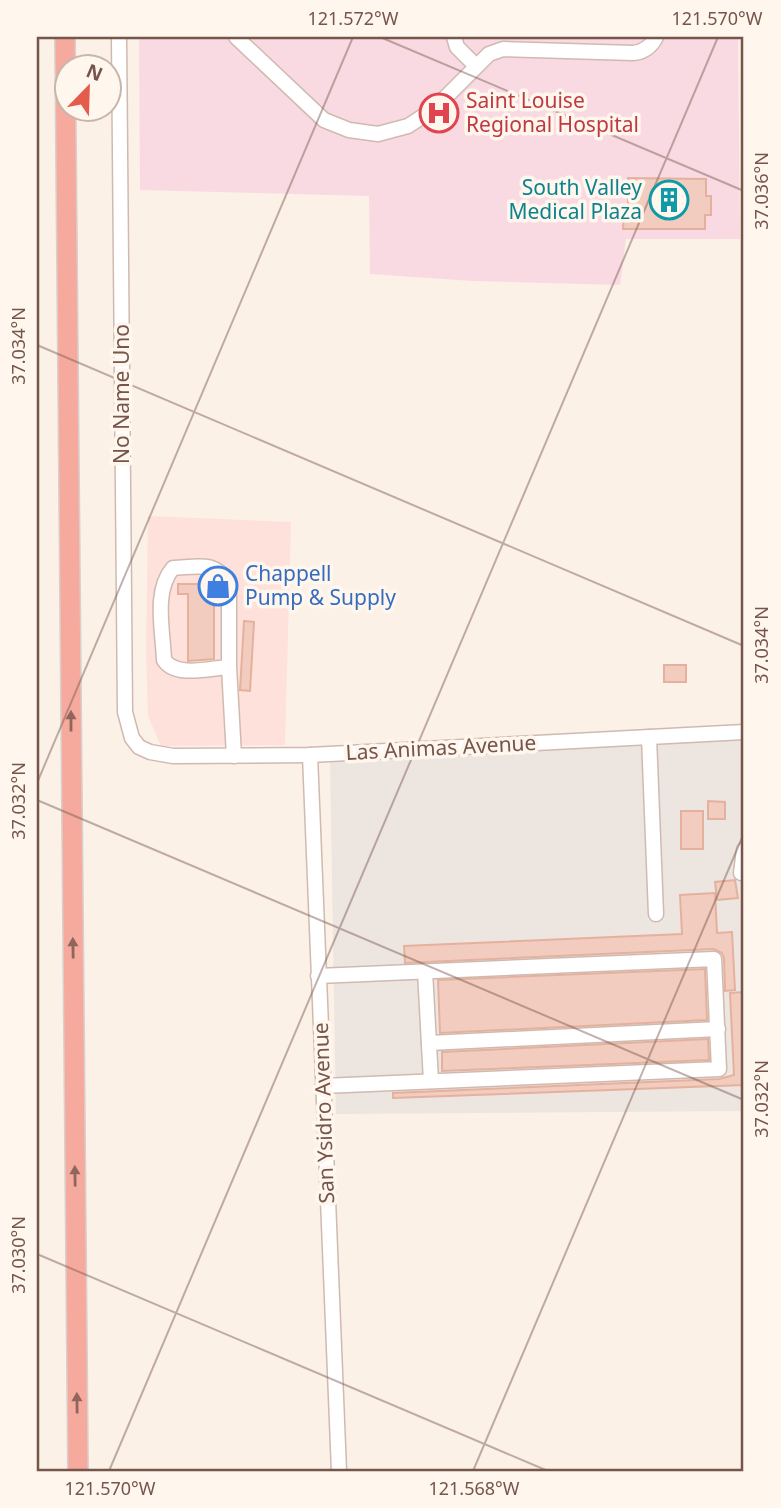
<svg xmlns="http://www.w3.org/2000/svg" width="781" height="1508" font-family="'Noto Sans',sans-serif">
	<rect width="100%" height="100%" fill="#fcf1e7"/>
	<polygon fill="#fde1da" points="148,516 291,522 285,745 161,746 148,716 146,651"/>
	<polygon fill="#ede5e0" points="744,739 744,1111 336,1114 330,761"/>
	<polygon fill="#fadae2" points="139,37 738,37 740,239 626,239 620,285 472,281 370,274 369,196 140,190"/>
	<g fill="#f2ccbe" stroke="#e5b19e" stroke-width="2">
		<polygon points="628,178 706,179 706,196 711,196 711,215 705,215 705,229 623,229 624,210 628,210"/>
		<polygon points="178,584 214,584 214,659 188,661 188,594 178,594"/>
		<polygon points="244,621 254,622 250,691 240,690"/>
		<rect x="664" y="665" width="22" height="17"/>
		<polygon points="708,801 725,802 725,819 708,819"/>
		<rect x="681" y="811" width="22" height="38"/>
		<polygon points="735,880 738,898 717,900 715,882"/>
		<polygon points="715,893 717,933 732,932 735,990 725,991 724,958 722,953 714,949 405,963 404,946 682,934 680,895"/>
		<polygon points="705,969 707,1020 440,1033 438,980"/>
		<polygon points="744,992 744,1085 393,1098 393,1093 719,1079 734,1075 730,993"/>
		<polygon points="708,1039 709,1060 442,1071 442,1052"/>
	</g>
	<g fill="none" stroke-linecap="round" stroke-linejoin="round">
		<defs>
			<g id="minor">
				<polyline points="119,37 125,712 132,738 139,747 150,752 173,756 310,755 744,732"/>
				<path d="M236 37 324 120 349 130 378 134 408 126 434 109 489 54 503 49 633 53C644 52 651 47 656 37"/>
				<polyline points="454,37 457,47 476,66"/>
				<path d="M229 667C210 668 176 678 164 660 163 631 153 591 173 568 197 567 216 560 229 584V667L234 756"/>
				<polyline points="649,737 656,914"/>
				<polyline points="310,755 339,1471"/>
				<polyline points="741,873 744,850"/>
				<polyline points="425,971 431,1081"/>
				<polyline points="318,976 714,959 719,1069 323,1086"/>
				<polyline points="429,1043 718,1029"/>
			</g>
			<polyline id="highway" points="65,37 78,1471"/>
		</defs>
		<use href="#minor" stroke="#d0baaf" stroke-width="17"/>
		<use href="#highway" stroke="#d9cfcd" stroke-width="22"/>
		<use href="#minor" stroke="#fff" stroke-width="14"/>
		<use href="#highway" stroke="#f6aa9e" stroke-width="19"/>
	</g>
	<defs><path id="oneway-solid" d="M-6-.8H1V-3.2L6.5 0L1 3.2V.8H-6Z" transform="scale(1.75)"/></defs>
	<g fill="#90665c">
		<use href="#oneway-solid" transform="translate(71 721) rotate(-90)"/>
		<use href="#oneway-solid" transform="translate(73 948) rotate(-91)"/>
		<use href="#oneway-solid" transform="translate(75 1176) rotate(-91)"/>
		<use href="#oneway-solid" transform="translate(77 1403) rotate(-91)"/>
	</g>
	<path fill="none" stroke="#76554b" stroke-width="2" stroke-opacity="0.45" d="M380 37 744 191M37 345 744 646M37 783 353 37M37 800 744 1100M37 1254 548 1471M109 1471 718 37M473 1471 744 833"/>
	<defs>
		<symbol id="hospital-ring" viewBox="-11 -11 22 22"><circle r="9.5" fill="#fff6ed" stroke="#e0444e" stroke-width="1.5"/><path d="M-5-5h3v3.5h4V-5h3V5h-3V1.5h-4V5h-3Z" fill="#e0444e"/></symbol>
		<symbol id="building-ring" viewBox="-11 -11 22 22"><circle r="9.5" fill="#fff6ed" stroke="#0f9aa8" stroke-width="1.5"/><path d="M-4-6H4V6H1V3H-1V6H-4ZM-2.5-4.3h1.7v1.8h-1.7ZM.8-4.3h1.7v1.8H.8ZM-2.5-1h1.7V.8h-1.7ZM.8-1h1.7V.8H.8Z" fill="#0f9aa8"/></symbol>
		<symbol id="shop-ring" viewBox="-11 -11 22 22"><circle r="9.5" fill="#fff6ed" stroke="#3f7fe0" stroke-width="1.5"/><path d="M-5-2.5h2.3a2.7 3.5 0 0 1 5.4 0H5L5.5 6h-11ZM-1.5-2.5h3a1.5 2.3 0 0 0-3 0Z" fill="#3f7fe0"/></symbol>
	</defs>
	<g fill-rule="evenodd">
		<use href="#hospital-ring" x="417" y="91" width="44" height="44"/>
		<use href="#building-ring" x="647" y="178" width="44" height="44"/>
		<use href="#shop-ring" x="196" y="564" width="44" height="44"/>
	</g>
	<g text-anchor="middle" stroke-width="7" stroke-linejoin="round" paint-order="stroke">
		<g font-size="21" fill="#be3a42" stroke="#fff6ed" text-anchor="start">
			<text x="466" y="108">Saint Louise<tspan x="466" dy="24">Regional Hospital</tspan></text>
		</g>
		<g font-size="21" fill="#0d838f" stroke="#fff6ed" text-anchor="end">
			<text x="642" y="195">South Valley<tspan x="642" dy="24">Medical Plaza</tspan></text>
		</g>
		<g font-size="21" fill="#76554b" stroke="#fff6ed">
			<text transform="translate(122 394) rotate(-90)" y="7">No Name Uno</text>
			<text transform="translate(441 748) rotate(-3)" y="7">Las Animas Avenue</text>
			<text transform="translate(324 1113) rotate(-92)" y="7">San Ysidro Avenue</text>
		</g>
		<g font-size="21" fill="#366cbe" stroke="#fff6ed" text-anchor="start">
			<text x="245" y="581">Chappell<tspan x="245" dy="24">Pump &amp; Supply</tspan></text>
		</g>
	</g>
	<rect width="781" height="1508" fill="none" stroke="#fff6ed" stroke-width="77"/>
	<g transform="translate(88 88) rotate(23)"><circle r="33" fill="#fff6ed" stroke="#c8b6ac" stroke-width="2"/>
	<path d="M0-5L12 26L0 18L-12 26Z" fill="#e65c4c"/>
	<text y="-10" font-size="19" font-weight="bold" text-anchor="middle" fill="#76554b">N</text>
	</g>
	<rect x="38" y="38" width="704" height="1432" fill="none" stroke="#76554b" stroke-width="2.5"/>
	<g font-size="18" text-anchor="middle" fill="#76554b">
		<text x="353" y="25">121.572°W</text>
		<text x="717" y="25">121.570°W</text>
		<text transform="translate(762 191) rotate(-90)" y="6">37.036°N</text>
		<text transform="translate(19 346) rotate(-90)" y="6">37.034°N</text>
		<text transform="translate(762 645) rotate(-90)" y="6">37.034°N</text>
		<text transform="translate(19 801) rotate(-90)" y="6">37.032°N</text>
		<text transform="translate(762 1099) rotate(-90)" y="6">37.032°N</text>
		<text transform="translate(19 1255) rotate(-90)" y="6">37.030°N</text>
		<text x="110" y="1495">121.570°W</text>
		<text x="474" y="1495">121.568°W</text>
	</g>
</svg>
